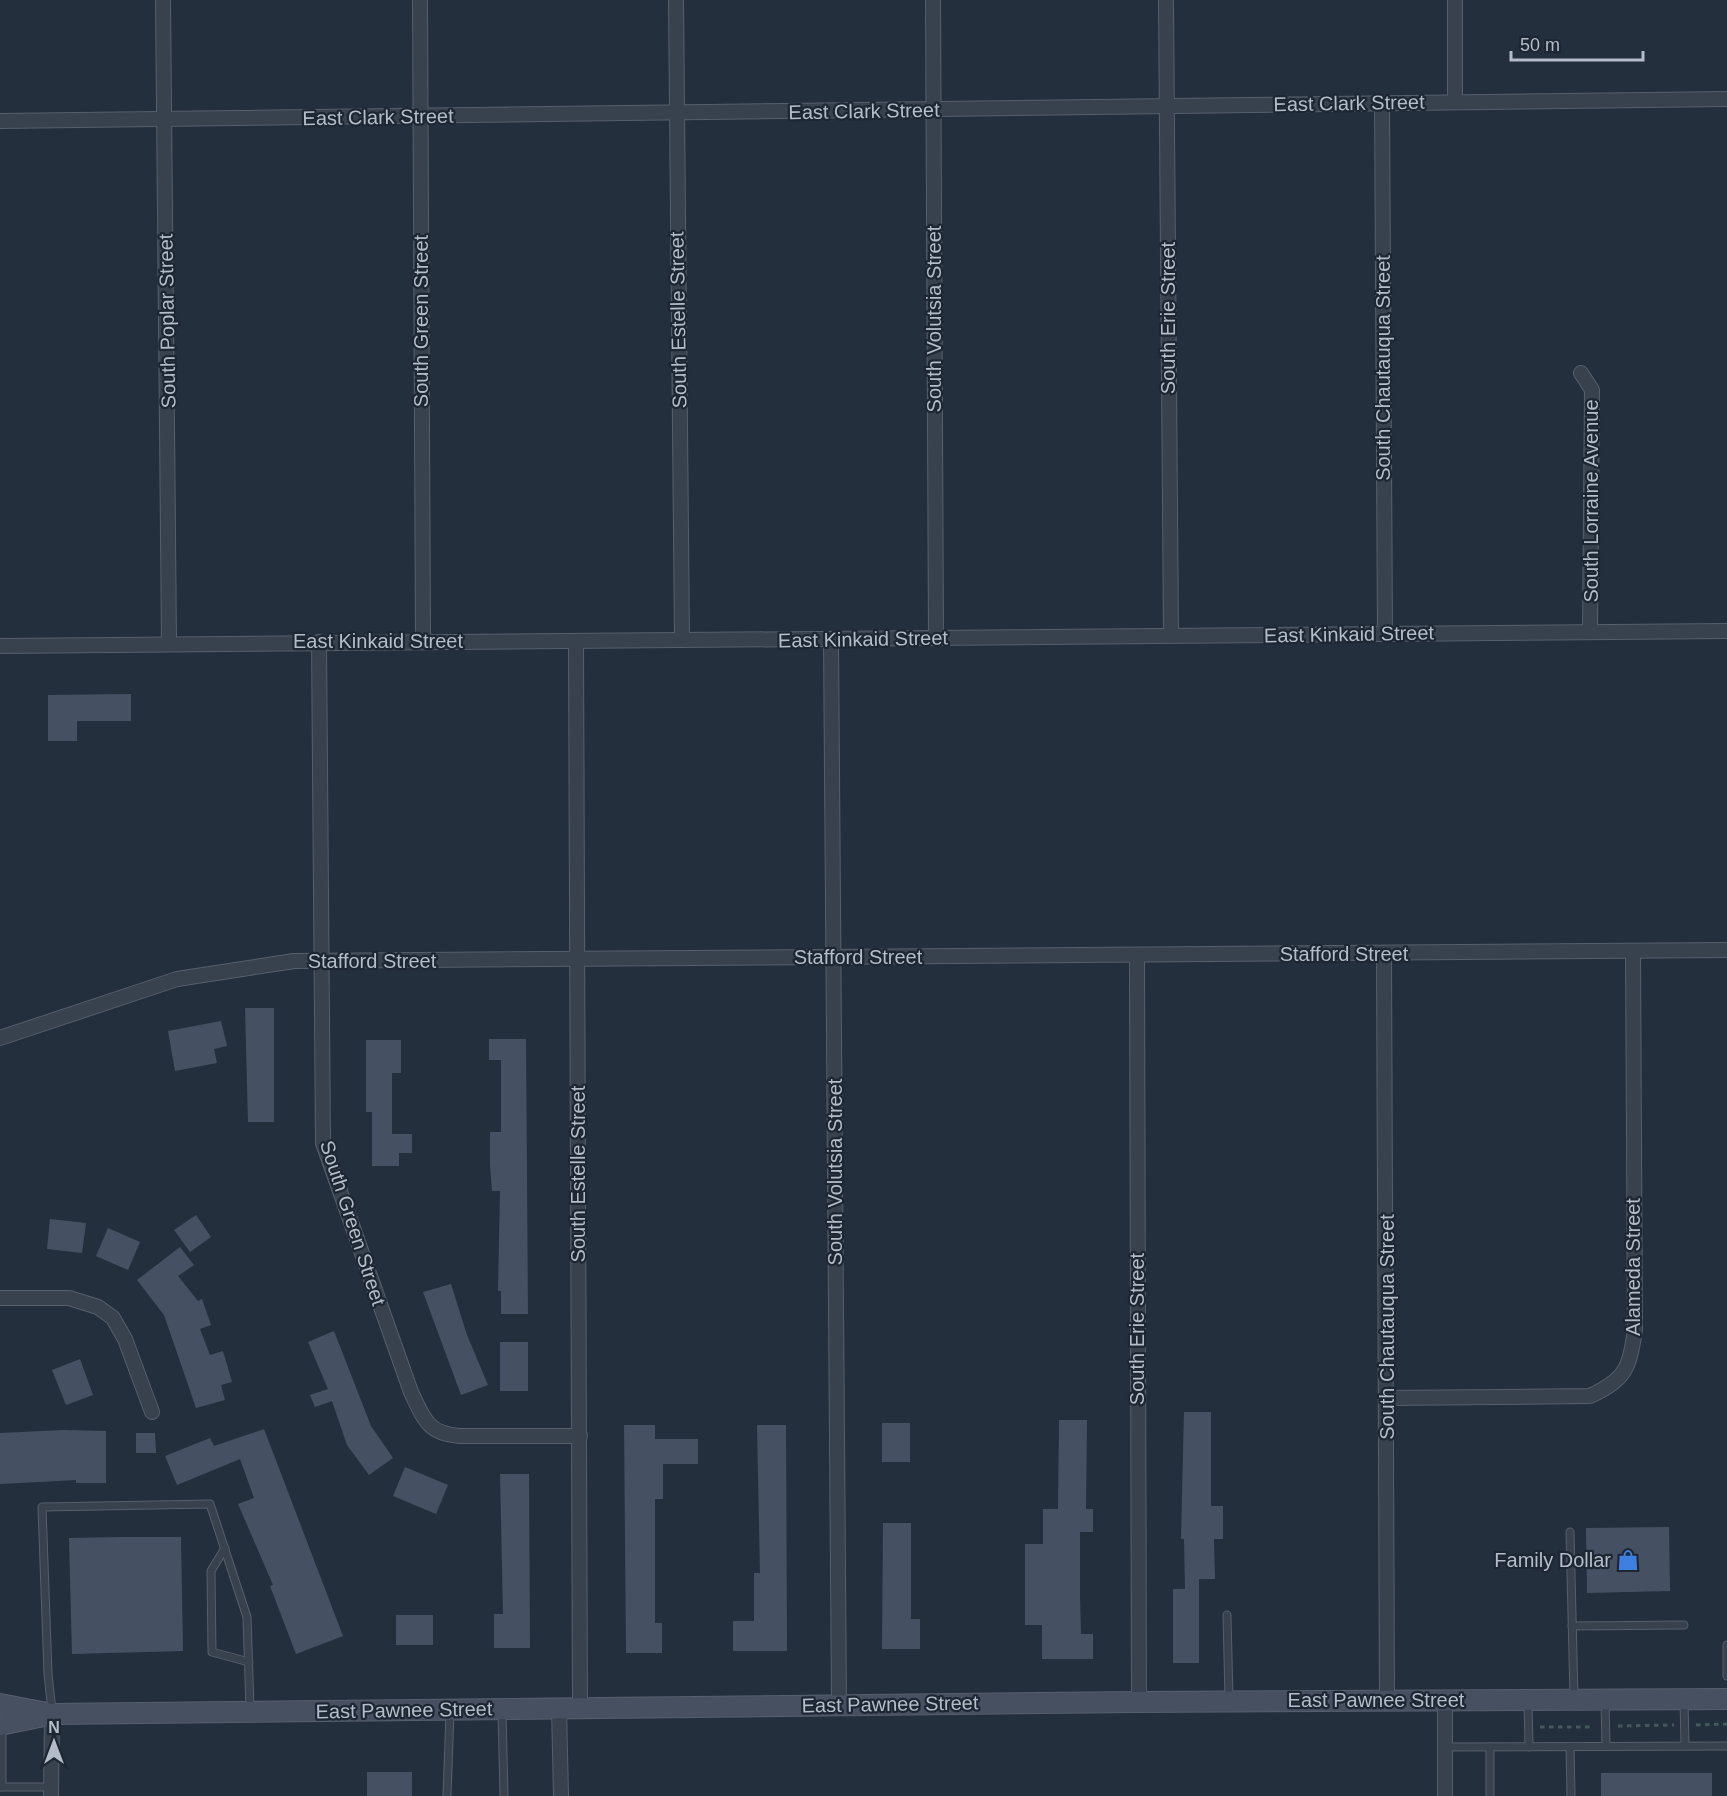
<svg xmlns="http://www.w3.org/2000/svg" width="1727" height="1796" font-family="Arial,sans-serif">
	<rect width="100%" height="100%" fill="#242f3e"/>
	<g fill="#455162">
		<polygon points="131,694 131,721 77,721 77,741 48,741 48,695"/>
		<polygon points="245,1008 274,1008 274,1122 248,1122"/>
		<polygon points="221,1021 227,1046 214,1049 217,1063 175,1071 168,1031"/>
		<polygon points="489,1039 526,1039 528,1314 501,1314 501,1291 498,1291 500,1191 492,1191 490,1165 490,1132 501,1132 501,1060 489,1060"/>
		<polygon points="366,1040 401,1040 401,1073 392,1073 392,1134 412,1134 412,1153 399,1153 399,1166 372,1166 372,1112 366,1112"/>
		<polygon points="196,1215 211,1237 190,1252 174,1230"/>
		<polygon points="50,1219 86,1223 82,1253 47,1249"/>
		<polygon points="108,1228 140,1242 128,1270 96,1256"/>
		<polygon points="180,1247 194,1265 178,1276 198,1301 202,1299 211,1325 200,1329 210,1355 223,1351 232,1382 221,1385 225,1400 196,1408 164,1315 137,1280"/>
		<polygon points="451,1284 467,1335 488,1385 461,1395 423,1292"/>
		<polygon points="334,1331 371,1426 393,1458 369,1475 347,1445 332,1401 315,1407 310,1395 328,1389 308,1342"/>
		<rect x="500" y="1342" width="28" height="49"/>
		<polygon points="80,1359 93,1395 66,1405 52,1370"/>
		<polygon points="1184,1412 1211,1412 1211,1506 1223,1506 1223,1539 1214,1539 1215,1579 1199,1579 1199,1663 1173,1663 1173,1589 1185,1589 1184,1539 1181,1539"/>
		<polygon points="1059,1420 1087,1420 1086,1509 1093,1509 1093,1532 1080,1532 1080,1597 1081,1634 1093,1634 1093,1659 1042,1659 1042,1625 1025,1625 1025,1544 1043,1544 1043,1509 1058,1509"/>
		<rect x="882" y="1423" width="28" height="39"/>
		<polygon points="624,1425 655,1425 655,1439 698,1439 698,1464 663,1464 663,1499 655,1499 655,1623 662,1623 662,1653 626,1653"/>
		<polygon points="757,1425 786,1425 787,1651 733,1651 733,1621 754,1621 754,1573 760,1573"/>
		<polygon points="264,1429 343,1636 296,1654 270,1586 273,1585 238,1504 254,1498 240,1459 177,1485 165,1456 210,1438 214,1446"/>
		<polygon points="63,1430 106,1431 106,1483 76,1483 76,1480 0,1484 0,1433"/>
		<polygon points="136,1433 155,1433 156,1453 136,1453"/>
		<polygon points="405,1467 448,1485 436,1514 393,1496"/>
		<polygon points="500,1474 529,1474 530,1648 494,1648 494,1614 503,1614"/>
		<polygon points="883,1523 911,1523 911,1619 920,1619 920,1649 882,1649"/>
		<polygon points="1669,1527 1670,1591 1587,1593 1586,1528"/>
		<polygon points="121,1537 181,1537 183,1651 72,1654 69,1538"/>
		<rect x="396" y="1615" width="37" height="30"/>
		<rect x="367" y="1772" width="45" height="24"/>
		<rect x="1601" y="1773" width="111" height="23"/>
	</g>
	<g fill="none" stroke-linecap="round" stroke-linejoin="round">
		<defs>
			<g id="lane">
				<polyline points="1570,1532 1574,1697"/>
				<polyline points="225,1548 211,1571 212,1652 249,1662"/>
				<polyline points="1227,1615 1229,1699"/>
				<polyline points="1572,1626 1684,1625"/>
				<polyline points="1727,1645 1727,1676"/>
				<polyline points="1684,1700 1685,1746"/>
				<polyline points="1528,1702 1529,1747"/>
				<polyline points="1605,1702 1606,1746"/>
				<polyline points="52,1711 48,1674 42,1507 210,1504 247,1617 250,1709"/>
				<polyline points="502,1711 504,1796"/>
				<polyline points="1445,1747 1727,1746"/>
				<polyline points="1490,1747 1490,1796"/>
				<polyline points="1570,1747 1571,1796"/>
				<polyline points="0,1787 51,1787"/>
				<polyline points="2,1787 2,1728"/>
				<polyline points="447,1796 450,1712"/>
			</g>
			<g id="street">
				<polyline points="163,0 169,642"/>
				<polyline points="420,0 423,641"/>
				<polyline points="676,0 682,640"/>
				<polyline points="933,0 936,638"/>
				<polyline points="1166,0 1171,635"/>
				<polyline points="1455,0 1455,102"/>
				<polyline points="1382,103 1385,633"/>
				<polyline points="0,121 1727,99"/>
				<polyline points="1581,373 1592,390 1590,632"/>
				<polyline points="831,639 839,1705"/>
				<polyline points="576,641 580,1708"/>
				<path d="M319 642 323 1143 411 1392C424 1419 427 1433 459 1436H580"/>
				<polyline points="0,646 1727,631"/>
				<polyline points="1384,954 1387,1700"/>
				<polyline points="1137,955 1139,1702"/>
				<polyline points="0,1038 177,979 294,961 1727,950"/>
				<polyline points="0,1298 69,1298 98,1307 113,1318 125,1339 152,1412"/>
				<path d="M1387 1398 1590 1396C1626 1379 1629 1369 1635 1330L1633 951"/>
				<polyline points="1445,1700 1445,1796"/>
				<polyline points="559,1708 561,1796"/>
				<polyline points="51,1796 52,1714"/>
			</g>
			<g id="secondary">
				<polyline points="0,1704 52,1714 1139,1702 1727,1699"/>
				<polyline points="0,1725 44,1716"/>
			</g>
		</defs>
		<use href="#lane" stroke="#565f6c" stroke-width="9"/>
		<use href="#street" stroke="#565f6c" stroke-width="16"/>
		<use href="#secondary" stroke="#565f6c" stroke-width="22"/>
		<g stroke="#44595c" stroke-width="3" stroke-dasharray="4.5 4.5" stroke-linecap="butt">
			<polyline points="1696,1725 1727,1724"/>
			<polyline points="1618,1726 1674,1725"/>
			<polyline points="1540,1727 1593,1727"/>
		</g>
		<use href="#lane" stroke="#38414e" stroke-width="7"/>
		<use href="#street" stroke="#38414e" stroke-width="14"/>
		<use href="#secondary" stroke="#465061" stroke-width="20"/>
	</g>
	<defs>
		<symbol id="shop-bare" viewBox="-9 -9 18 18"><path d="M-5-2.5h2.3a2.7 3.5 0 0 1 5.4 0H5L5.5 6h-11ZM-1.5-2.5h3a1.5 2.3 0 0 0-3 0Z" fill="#3f7fe0" stroke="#1d2633" stroke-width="2.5" paint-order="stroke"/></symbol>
	</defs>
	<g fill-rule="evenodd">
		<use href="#shop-bare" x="1613" y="1545" width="30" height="30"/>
	</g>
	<g text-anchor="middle" stroke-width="4.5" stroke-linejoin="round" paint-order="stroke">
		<g font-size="20" fill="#b4bcc9" stroke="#1d2633">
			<text transform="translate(1349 103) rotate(-1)" y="7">East Clark Street</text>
			<text transform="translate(864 111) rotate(-1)" y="7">East Clark Street</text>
			<text transform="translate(378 117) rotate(-1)" y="7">East Clark Street</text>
			<text transform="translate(1168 318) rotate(-90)" y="7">South Erie Street</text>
			<text transform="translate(934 319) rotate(-90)" y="7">South Volutsia Street</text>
			<text transform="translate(678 320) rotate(-91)" y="7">South Estelle Street</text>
			<text transform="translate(167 321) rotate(-91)" y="7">South Poplar Street</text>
			<text transform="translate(421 321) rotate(-90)" y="7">South Green Street</text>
			<text transform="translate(1383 368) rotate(-90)" y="7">South Chautauqua Street</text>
			<text transform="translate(1591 501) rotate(-90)" y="7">South Lorraine Avenue</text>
			<text transform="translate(1349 634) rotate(-1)" y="7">East Kinkaid Street</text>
			<text transform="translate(863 639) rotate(-1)" y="7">East Kinkaid Street</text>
			<text x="378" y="648">East Kinkaid Street</text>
			<text x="1344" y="961">Stafford Street</text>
			<text x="858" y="964">Stafford Street</text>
			<text x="372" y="968">Stafford Street</text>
			<text transform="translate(835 1172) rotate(-90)" y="7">South Volutsia Street</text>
			<text transform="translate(578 1174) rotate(-90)" y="7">South Estelle Street</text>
			<text transform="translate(353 1223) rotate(72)" y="7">South Green Street</text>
			<text transform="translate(1633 1267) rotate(-90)" y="7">Alameda Street</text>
			<text transform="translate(1387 1327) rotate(-90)" y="7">South Chautauqua Street</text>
			<text transform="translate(1137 1329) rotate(-90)" y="7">South Erie Street</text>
			<text x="1376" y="1707">East Pawnee Street</text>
			<text transform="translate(890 1704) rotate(-1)" y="7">East Pawnee Street</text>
			<text transform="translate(404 1710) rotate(-1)" y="7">East Pawnee Street</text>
		</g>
		<g font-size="20" fill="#b4bcc9" stroke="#1d2633" text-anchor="end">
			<text x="1611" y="1567">Family Dollar</text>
		</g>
	</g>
	<g transform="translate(54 1742)" stroke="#1d2633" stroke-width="4.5" paint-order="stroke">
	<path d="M0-4.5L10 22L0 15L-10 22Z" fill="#b4bcc9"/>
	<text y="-9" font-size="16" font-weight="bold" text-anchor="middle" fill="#b4bcc9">N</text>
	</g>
	<path d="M1511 51v9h132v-9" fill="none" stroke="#b4bcc9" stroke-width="3"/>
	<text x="1520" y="51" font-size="18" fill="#b4bcc9" stroke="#1d2633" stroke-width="4.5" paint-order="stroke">50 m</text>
</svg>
